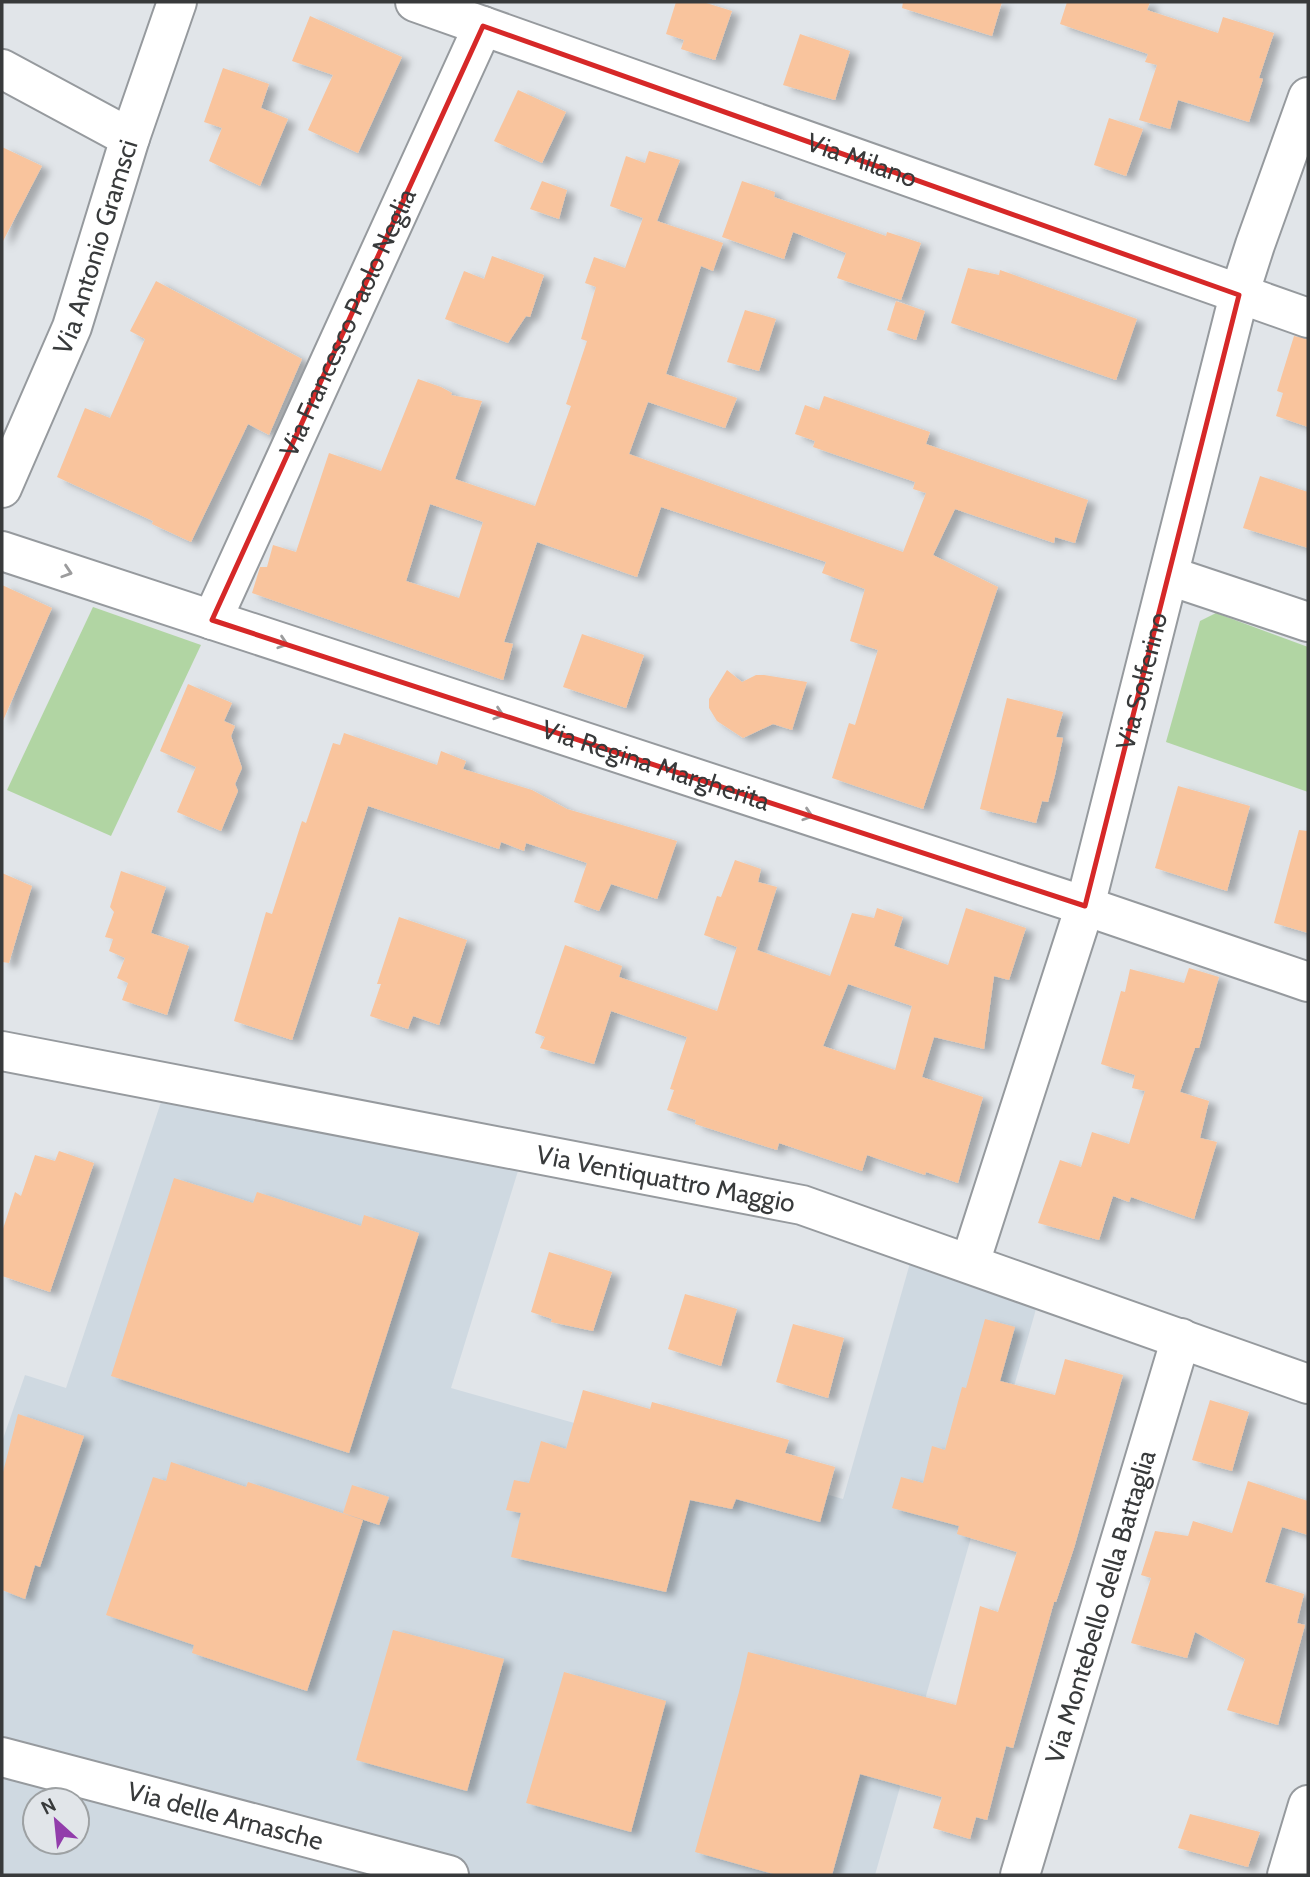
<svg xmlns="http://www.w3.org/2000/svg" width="1310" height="1877" font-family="Cabin,sans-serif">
	<defs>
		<filter id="shadow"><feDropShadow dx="8" dy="4.5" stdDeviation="3.5" flood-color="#0004"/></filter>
	</defs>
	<rect width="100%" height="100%" fill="#e1e5e9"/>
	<path fill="#cfd9e1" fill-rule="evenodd" d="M166 1087 522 1158 451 1388 843 1499 914 1249 1040 1295 875 1875H2V1442L25 1375 66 1388ZM35 1800H77V1842H35Z"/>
	<g fill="#b1d5a3">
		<polygon points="93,607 201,645 111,836 7,790"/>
		<polygon points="1216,613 1308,647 1308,792 1166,742 1200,621"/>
	</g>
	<g fill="#f9c49d" fill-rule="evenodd" filter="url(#shadow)">
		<polygon points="676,2 703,2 732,11 715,60 681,49 684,40 666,34"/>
		<polygon points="903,2 1002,2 992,36 902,8"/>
		<polygon points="1067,2 1150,2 1147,10 1218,33 1223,17 1274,33 1259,78 1263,79 1249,122 1178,100 1170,129 1139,120 1157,65 1145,62 1148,54 1060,24"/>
		<polygon points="310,16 402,57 358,153 308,130 333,75 292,61"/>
		<polygon points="800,34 850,51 835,100 783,85"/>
		<polygon points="223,68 269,84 261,108 288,119 260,186 209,161 222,128 204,122"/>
		<polygon points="518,90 566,112 542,163 494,141"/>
		<polygon points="1109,118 1143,129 1126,176 1094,165"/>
		<polygon points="2,147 42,166 2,243"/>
		<path d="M649 151 680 160 657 221 723 243 713 271 701 266 666 374 737 398 725 428 648 402 629 454 903 552 926 493 913 489 915 482 813 447 815 441 795 434 805 405 819 410 824 396 930 432 926 444 1088 500 1075 543 1055 537 1054 543 955 509 933 555 998 587 923 809 832 778 849 723 855 725 878 650 850 641 865 589 822 573 826 562 661 507 637 577 537 542 504 642 513 644 503 680 252 593 260 567H267L273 545 296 552 329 453 381 471 418 379 441 387 452 393 451 395 482 401 455 479 535 506 571 406 566 404 587 341 581 339 596 287 585 283 594 257 625 268 643 218 610 206 626 156 645 163ZM430 504 483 522 459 598 406 581Z"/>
		<polygon points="542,181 567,190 559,219 530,209"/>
		<polygon points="742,181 775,192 774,197 886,236 887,232 921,243 901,300 837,278 846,253 793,232 784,259 722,237"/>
		<polygon points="492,256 544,275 530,317 526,316 508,343 445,319 464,271 484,279"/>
		<polygon points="968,268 999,275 1000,270 1137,319 1116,380 951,323"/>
		<polygon points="156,281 302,359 269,435 248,424 191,542 152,524 153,521 57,477 85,408 110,418 145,339 130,331"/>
		<polygon points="896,301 925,311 916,340 887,330"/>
		<polygon points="745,310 776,319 759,371 727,362"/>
		<polygon points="1294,336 1308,339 1308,427 1276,416 1283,393 1277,391"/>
		<polygon points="1260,476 1308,492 1308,548 1243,528"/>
		<polygon points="2,585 52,608 2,723"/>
		<polygon points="582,634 644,655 626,708 563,687"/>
		<polygon points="727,670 742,682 756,675 764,675 807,682 792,730 773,724 743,738 717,721 709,708 709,699"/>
		<polygon points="188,684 232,703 224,721 235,726 231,736 242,768 235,784 238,791 221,831 177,812 196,767 160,751"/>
		<polygon points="1007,698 1063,712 1056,737 1063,738 1055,775 1048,802 1042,801 1036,823 980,809"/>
		<polygon points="344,733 437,765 441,751 466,761 463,769 532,790 567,809 677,841 657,899 611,884 599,911 574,902 587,863 526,843 524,851 501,842 499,849 368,806 292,1040 234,1021 266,912 272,914 302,821 306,823 333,743 340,745"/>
		<polygon points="1178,786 1250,806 1227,891 1155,868"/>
		<polygon points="1299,830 1308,831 1308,933 1274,923"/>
		<path d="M735 860 761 869 758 882 777 887 757 950 830 976 852 913 874 918 877 908 903 917 894 946 948 965 966 908 1026 928 1009 980 994 976 984 1049 934 1037 922 1077 983 1097 958 1183 926 1172 925 1175 867 1155 862 1171 779 1143 777 1150 695 1124 696 1120 667 1110 674 1090 670 1089 687 1037 611 1011 594 1064 540 1048 545 1037 535 1033 565 945 622 966 619 977 717 1011 737 947 704 935 717 896 721 897ZM848 984 912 1006 895 1070 823 1046Z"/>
		<polygon points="121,871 166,887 151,933 189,946 167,1015 122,1000 128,983 117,978 125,958 109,951 113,939 105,937 114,912 110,907"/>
		<polygon points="2,873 32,886 9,963 2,962"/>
		<polygon points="399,917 467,940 439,1025 413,1016 408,1029 370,1016 381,984 377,984"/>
		<polygon points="1189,968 1219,977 1199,1048 1195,1048 1180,1092 1209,1101 1200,1138 1217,1142 1194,1219 1131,1197 1129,1202 1113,1196 1099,1240 1038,1223 1060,1160 1081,1167 1092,1132 1129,1144 1145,1091 1132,1088 1135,1075 1101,1064 1121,991 1125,992 1130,969 1184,983"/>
		<polygon points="59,1151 94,1163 50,1292 2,1276 2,1232 15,1192 21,1196 35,1155 55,1161"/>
		<polygon points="174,1178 253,1203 257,1192 361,1226 364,1215 419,1233 349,1453 111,1376"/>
		<polygon points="549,1252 612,1272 593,1331 551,1322 552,1319 531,1312"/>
		<polygon points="685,1294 737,1309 721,1366 668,1349"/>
		<polygon points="985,1319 1015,1327 1000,1381 1055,1395 1065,1359 1123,1375 1074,1548 1056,1602 1054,1602 1013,1748 1006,1746 987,1820 976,1817 970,1839 933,1828 942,1797 860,1774 832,1875 777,1875 695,1852 739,1692 748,1652 956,1705 980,1606 998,1612 1017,1552 957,1534 959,1526 892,1508 901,1477 923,1483 932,1446 945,1450 962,1387 966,1388"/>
		<polygon points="793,1324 844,1338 828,1398 776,1382"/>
		<polygon points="583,1390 650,1409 652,1402 789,1440 785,1453 835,1467 820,1522 736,1499 732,1509 690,1500 666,1592 511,1557 521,1513 506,1510 514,1480 529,1483 541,1441 566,1449"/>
		<polygon points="1210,1400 1249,1412 1232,1471 1192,1460"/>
		<polygon points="18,1414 84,1436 40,1567 35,1565 25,1599 2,1590 2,1476"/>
		<polygon points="171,1462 246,1487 248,1482 363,1520 307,1691 192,1653 194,1645 106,1615 153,1477 166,1481"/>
		<polygon points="1248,1481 1308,1501 1308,1535 1282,1527 1265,1582 1304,1594 1297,1623 1305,1625 1278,1725 1227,1710 1245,1659 1195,1632 1187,1658 1131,1643 1151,1578 1141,1575 1155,1531 1188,1536 1193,1521 1232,1533"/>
		<polygon points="352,1485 389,1497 379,1525 343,1513"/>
		<polygon points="393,1630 504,1659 467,1791 356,1760"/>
		<polygon points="564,1672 666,1701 631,1832 526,1803"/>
		<polygon points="1190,1814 1260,1832 1248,1867 1178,1848"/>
	</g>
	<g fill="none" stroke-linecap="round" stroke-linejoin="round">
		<defs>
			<g id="minor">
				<path id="s1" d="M415 2 1308 318"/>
				<polyline points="2,69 130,138"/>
				<path id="s2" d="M2 551 1085 906 1308 982"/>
				<polyline points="1170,576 1308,622"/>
				<path id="s3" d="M212 620 483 26"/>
				<path id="s4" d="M2 1051 802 1205 1308 1384"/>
				<path id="s5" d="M970 1263 1085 906 1239 295 1255 245 1308 97"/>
				<path id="s6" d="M2 1757 449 1875"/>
				<path id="s7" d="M1020 1875 1181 1338"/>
				<polyline points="1287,1875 1308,1805"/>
			</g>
			<g id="tertiary">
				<path id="s8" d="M2 488 72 327 130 138 177 2"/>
			</g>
		</defs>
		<use href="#minor" stroke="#969a9e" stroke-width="42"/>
		<use href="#tertiary" stroke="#969a9e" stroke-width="42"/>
		<use href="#minor" stroke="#fff" stroke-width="38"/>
		<use href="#tertiary" stroke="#fff" stroke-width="38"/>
	</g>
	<defs><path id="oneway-chevron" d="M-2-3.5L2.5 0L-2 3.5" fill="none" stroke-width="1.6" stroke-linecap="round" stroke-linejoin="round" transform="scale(1.75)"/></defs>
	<g stroke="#9c9c9d">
		<use href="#oneway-chevron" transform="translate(67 572) rotate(18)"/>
		<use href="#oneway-chevron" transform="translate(283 643) rotate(18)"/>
		<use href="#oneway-chevron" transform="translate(499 714) rotate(18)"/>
		<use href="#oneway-chevron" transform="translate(808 815) rotate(18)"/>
	</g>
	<path fill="none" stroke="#d62828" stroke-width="5" stroke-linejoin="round" d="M483 26 1239 295 1085 906 212 620Z"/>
	<g text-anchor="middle" stroke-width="5" stroke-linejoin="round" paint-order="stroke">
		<g font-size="26" fill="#383a3b" stroke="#e1e5e9">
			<text dy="9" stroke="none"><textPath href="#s1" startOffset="474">Via Milano</textPath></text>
			<text dy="9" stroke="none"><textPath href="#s8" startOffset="259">Via Antonio Gramsci</textPath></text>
			<text dy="9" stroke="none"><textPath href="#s3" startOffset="327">Via Francesco Paolo Neglia</textPath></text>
			<text dy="9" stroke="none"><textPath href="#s5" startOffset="607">Via Solferino</textPath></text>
			<text dy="9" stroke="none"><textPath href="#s2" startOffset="688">Via Regina Margherita</textPath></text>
			<text dy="9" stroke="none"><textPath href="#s4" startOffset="676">Via Ventiquattro Maggio</textPath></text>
			<text dy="9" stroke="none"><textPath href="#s7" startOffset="280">Via Montebello della Battaglia</textPath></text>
			<text dy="9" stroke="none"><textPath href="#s6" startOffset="231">Via delle Arnasche</textPath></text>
		</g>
	</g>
	<rect width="1310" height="1877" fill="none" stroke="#383a3b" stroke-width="7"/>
	<g transform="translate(56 1821) rotate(333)"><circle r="33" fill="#e1e5e9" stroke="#9da1a3" stroke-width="2"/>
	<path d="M0-5L12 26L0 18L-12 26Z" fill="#923dab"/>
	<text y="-10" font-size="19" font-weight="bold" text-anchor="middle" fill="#383a3b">N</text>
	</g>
</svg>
